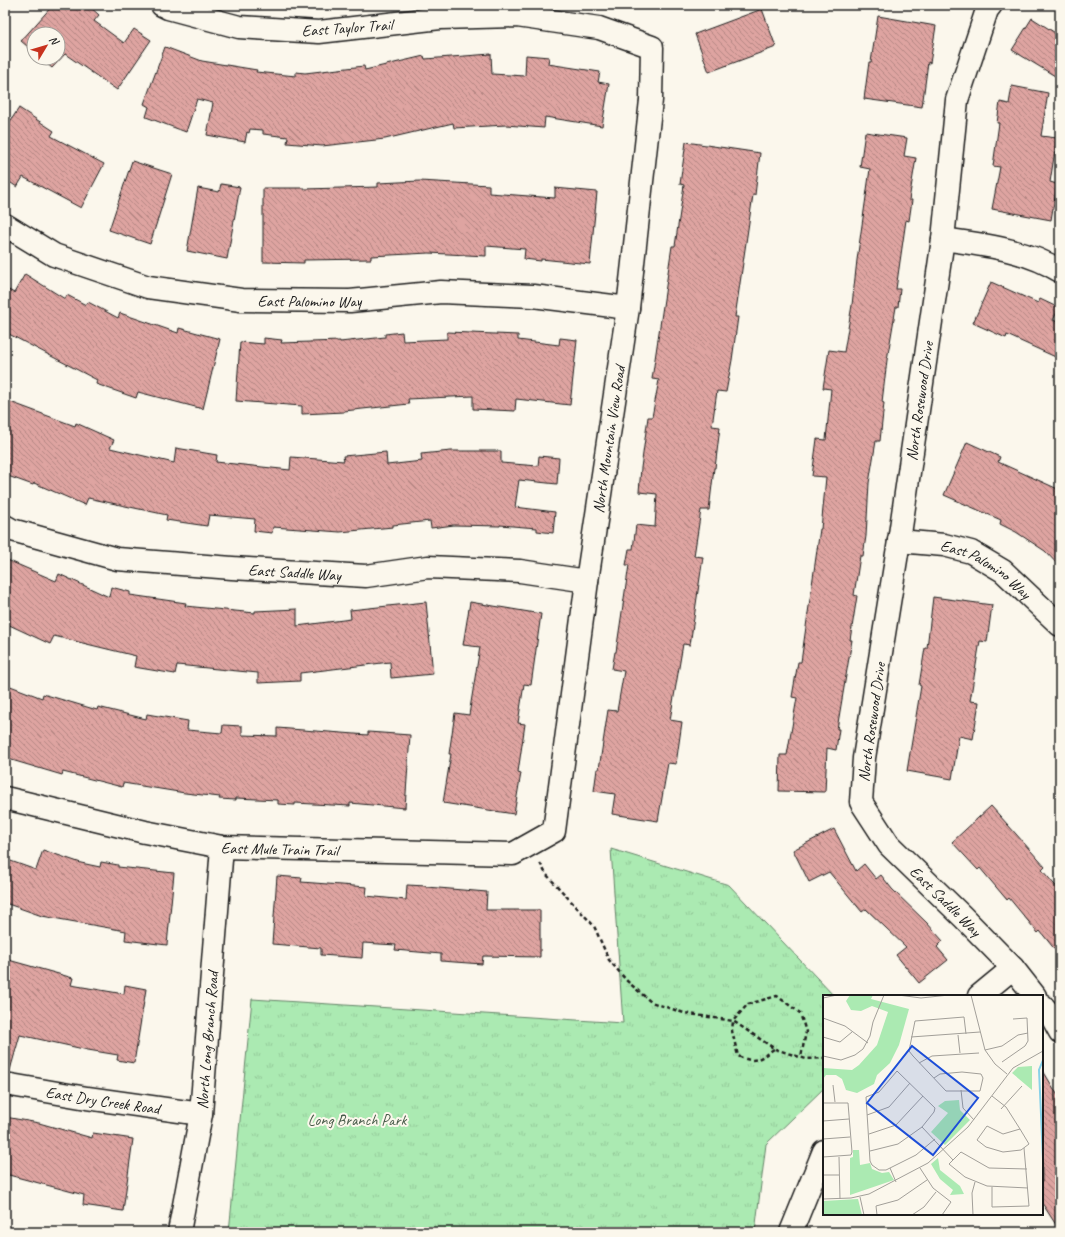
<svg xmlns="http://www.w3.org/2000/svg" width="1065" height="1237" font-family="Caveat,sans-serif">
	<defs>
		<pattern id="park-tufts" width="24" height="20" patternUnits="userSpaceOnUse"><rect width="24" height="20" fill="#abeab2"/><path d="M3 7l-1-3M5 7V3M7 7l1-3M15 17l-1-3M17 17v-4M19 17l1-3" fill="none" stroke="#93c898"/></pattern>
		<pattern id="building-back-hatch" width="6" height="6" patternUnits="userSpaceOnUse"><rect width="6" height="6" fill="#dea4a1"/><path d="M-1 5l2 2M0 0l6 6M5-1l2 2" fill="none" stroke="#b38582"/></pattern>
	</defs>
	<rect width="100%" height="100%" fill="#fbf7ec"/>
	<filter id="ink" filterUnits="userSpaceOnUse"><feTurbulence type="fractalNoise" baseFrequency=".025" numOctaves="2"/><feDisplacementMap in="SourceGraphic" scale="8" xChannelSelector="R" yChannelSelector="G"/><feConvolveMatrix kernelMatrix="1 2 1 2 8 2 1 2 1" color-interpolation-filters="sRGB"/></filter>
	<g filter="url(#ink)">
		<polygon fill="url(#park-tufts)" stroke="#648367" points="611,849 729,885 834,996 824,996 824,1088 766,1144 755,1232 229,1232 252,999 623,1023"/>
		<g fill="url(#building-back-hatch)" stroke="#1c1c1c">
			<polygon points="53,5 88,5 99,15 94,21 124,43 134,29 151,40 117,90 65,54 52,68 40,58 58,58 58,34 34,34 34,52 21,41"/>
			<polygon points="762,9 776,47 709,72 695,34"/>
			<polygon points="878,16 936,26 930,63 928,62 922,107 864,99 869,62 871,62"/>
			<polygon points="1032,18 1060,36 1060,79 1012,50"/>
			<polygon points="165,47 202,61 257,70 256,72 296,76 296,72 305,73 364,66 365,70 424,56 425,59 491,54 492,74 525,76 526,55 549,57 548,64 600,72 598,82 609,84 602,126 545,117 544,128 506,125 454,128 453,123 385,139 322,146 287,143 288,137 263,134 263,130 250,129 249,133 247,132 245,142 207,135 213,103 197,99 186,132 146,117 149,107 144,104"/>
			<polygon points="1012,86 1048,93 1041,136 1057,138 1050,182 1057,184 1051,220 992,209 1000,167 993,166 999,123 997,123 1000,102 1009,104"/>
			<polygon points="19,108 54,131 51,136 104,164 81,208 23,177 17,187 5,179 5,129"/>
			<polygon points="865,132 907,138 904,156 916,158 909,200 912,200 909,221 906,220 896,289 900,289 898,307 896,307 887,360 882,402 884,403 880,441 876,441 869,483 866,536 863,556 860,556 854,595 857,596 850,640 852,640 837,729 839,729 836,750 827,748 825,792 779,791 780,755 787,755 797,698 792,697 798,662 801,662 820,529 821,529 826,477 812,476 817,439 826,440 831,389 823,388 829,350 844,352 852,305 857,260 870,169 860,167"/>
			<polygon points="686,142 760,153 755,195 753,195 735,317 738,317 732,360 726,392 717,391 712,426 720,427 715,468 714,468 709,510 701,510 694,556 703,557 690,645 683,644 670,720 682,722 676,764 668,763 658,821 612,814 615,794 594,791 597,769 599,769 608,710 617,711 624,671 612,669 615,652 616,652 629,565 626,565 629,549 633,549 636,525 655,527 657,494 639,492 641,468 648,417 652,417 659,380 652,379 672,246 675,246 684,185 680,184"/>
			<polygon points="132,161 172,174 150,244 109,230"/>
			<polygon points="420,181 489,185 489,193 555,198 555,188 597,192 590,264 541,259 541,261 524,259 525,249 486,246 486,256 429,253 371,256 371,259 304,260 304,263 263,262 263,188 304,188 304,189 378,187 378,183"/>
			<polygon points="221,184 240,187 227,259 187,251 198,188 219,192"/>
			<polygon points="25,274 65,299 67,295 86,305 88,302 118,318 120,313 178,333 179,328 220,339 203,409 138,392 136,398 96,384 97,380 5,332 5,288 14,293"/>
			<polygon points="991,282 1038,303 1040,299 1059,308 1053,320 1060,323 1060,359 1007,335 1006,338 973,323"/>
			<polygon points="402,332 403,341 447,339 447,332 518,335 518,340 559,345 560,338 577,340 570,405 516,399 515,411 473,409 473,396 408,399 409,404 344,411 344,412 302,414 302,406 236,401 240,342 264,344 264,338 282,340 281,343 340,341 340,342 385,337 385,334"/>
			<polygon points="5,400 75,426 76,423 114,440 110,448 174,463 176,448 217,455 216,462 290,470 291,457 344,461 343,456 386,452 387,465 422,461 421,454 451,451 501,451 501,463 538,466 539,456 559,458 557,484 519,480 515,507 555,512 553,533 537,531 537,528 500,525 500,526 454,525 431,528 430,521 393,525 393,527 340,532 273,527 272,533 254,531 255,519 209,515 207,526 166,520 167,515 88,498 85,505 34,483 33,485 5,475"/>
			<polygon points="967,442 1000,457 998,462 1060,490 1060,567 1045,551 1016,532 1000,524 1001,520 944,495"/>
			<polygon points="5,559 56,581 59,574 109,597 111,587 130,592 130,595 186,603 185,606 255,613 255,611 297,609 297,626 351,619 350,610 426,602 433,674 391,678 390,662 300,673 300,681 258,683 258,673 177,665 175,674 134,667 136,656 54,636 50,644 5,623"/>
			<polygon points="933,597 992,605 987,642 980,641 970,701 979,702 973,739 959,736 952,779 907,771 921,686 919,685 925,648 927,648"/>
			<polygon points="470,602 541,614 531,685 524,684 518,723 525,724 518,772 521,773 514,814 443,803 451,754 449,754 455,713 469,715 480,647 463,645"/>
			<polygon points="5,684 42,698 43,694 97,710 98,707 146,719 147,714 188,721 187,730 222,733 223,725 242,726 242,735 277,736 277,728 368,735 368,732 410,735 405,808 350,803 350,806 295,803 295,805 278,804 278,800 236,798 236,800 219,799 220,797 185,793 123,783 122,787 63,772 62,775 5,758"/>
			<polygon points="991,806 1016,834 1045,867 1042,870 1060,891 1060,956 1040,931 1038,933 1009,898 1007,900 980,868 978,870 952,842"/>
			<polygon points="834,829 856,871 864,864 876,879 881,875 892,889 927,923 943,941 937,947 948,960 919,983 896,955 906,947 866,909 862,912 829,872 809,882 793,850"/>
			<polygon points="43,850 81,863 100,867 101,862 118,865 118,867 174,873 167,945 125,940 126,931 42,916 5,903 5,859 36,870"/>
			<polygon points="277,876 302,878 301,882 367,887 366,896 406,900 407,885 426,886 426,887 487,892 486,910 540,910 540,957 483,956 482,964 441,961 441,954 395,950 396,945 363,943 362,958 321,955 321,948 272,944"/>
			<polygon points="5,959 73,978 71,985 124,994 125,985 146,989 134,1063 117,1060 118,1055 88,1050 20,1035 10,1070 5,1069"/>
			<polygon points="1042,1069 1060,1099 1060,1231 1042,1203"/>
			<polygon points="5,1117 39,1123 92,1138 93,1133 133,1139 123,1211 83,1205 84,1195 5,1174"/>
		</g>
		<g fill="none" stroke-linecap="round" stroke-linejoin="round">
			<defs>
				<g id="street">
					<path id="s1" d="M991 5 987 10 957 100 943 239 899 541 864 758 861 802 889 845 963 917 1013 968 1035 996"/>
					<path id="s2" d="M5 225 54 255 148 287 241 300 350 301 441 292 533 296 628 308"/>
					<path d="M943 239C983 245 1025 249 1060 271"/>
					<path id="s3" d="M5 526 12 530 117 559 232 568 366 576 428 567 520 571 587 581"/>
					<path id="s4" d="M899 541 944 545 971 552 1003 571 1060 625"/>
					<path id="s5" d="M5 798 145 832 222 847 513 854 554 831 587 581 628 308 651 100 652 47 599 28 517 16 440 18 319 32 239 27 168 8 162 5"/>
					<polyline points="979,996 1013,968"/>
					<polyline points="1042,1005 1050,1014 1060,1032"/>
					<path id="s6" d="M5 1084 87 1098 201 1114"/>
					<path id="s7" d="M179 1232 201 1114 222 847"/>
					<polyline points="791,1232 824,1151"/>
				</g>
			</defs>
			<use href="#street" stroke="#1c1c1c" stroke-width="25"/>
			<g stroke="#1c1c1c" stroke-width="2.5" stroke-dasharray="4 3" stroke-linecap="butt">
				<polyline points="540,863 546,874 594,926 609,960 627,981 651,1002 684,1013 733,1021 775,1049 806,1059 824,1058"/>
				<path d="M774 1049C759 1059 756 1064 738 1056L732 1031 733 1021 748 1004 777 996 800 1013 806 1032 801 1057"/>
			</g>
			<use href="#street" stroke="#fbf7ec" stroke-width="22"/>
		</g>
	</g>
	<g text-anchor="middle" stroke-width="4" stroke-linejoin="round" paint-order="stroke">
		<g font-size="16" fill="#1c1c1c" stroke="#fbf7ec">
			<text transform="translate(347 27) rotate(-4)" y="6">East Taylor Trail</text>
			<text dy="6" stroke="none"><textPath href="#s2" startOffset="319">East Palomino Way</textPath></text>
			<text transform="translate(919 401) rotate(-82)" y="6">North Rosewood Drive</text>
			<text dy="6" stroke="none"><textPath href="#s5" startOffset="956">North Mountain View Road</textPath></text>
			<text dy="6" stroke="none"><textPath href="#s3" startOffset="295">East Saddle Way</textPath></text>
			<text dy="6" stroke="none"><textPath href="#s4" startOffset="94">East Palomino Way</textPath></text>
			<text transform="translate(871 722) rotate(-82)" y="6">North Rosewood Drive</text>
			<text dy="6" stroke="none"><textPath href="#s5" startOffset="280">East Mule Train Trail</textPath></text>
			<text dy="6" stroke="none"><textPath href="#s1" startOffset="941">East Saddle Way</textPath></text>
			<text dy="6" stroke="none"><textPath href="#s7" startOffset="194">North Long Branch Road</textPath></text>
			<text dy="6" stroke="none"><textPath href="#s6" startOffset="99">East Dry Creek Road</textPath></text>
		</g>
		<g font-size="16" fill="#475a49" stroke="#fbf7ec">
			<text x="357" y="1125">Long Branch Park</text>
		</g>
	</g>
	<g transform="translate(823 995)">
		<rect width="220" height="220" fill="#fbf7ec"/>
		<path d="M27 0H50L48 4 86 14 76 50 67 68 54 80 51 89 34 98 23 95 19 84 13 80H3L0 84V73L29 75 36 70 54 50 65 17 49 11 38 16 28 15 23 6Z" fill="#abeab2"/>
		<path d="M209 71V95L189 78 195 72ZM136 105 137 115 147 125 122 150 108 137 125 118 115 111 122 106ZM30 155H36L37 170 47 168 49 174 59 178 66 177 71 185 27 200V163L30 162ZM115 163 117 175 137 191 141 199 127 200 130 195 117 184 108 169ZM35 204 39 220H0V206Z" fill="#abeab2"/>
		<path fill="none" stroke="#87d1e8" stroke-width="2" d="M220 65 216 75 220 164"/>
		<path fill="none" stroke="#a29f99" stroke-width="1" d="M75 0 98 3 126 0M148 0 162 55 172 69 184 79M0 3 14 0M0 23 22 31 45 48M135 40 137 58M0 42 17 47 29 37M88 42 157 37M162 55 179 51 195 40 205 38M0 61 18 65 32 60 40 54 47 41 50 27 61 0M179 67 202 51 205 46 204 23 190 24M96 68 109 61 156 58M111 83 117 79 139 77 158 79 160 83 157 96H123L90 61 86 56 92 26 141 22 143 39M10 90 12 107M138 95 140 113 151 125M169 101 183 112 197 134 206 149 198 155 180 157 163 152 154 145 164 131 180 139 197 134M0 108H25L29 157 28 160 0 162M178 114 199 91M44 120 66 112 87 88M0 126 26 124M99 132 130 165M46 139 73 130 100 101M0 144 27 142M47 156 75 149 99 132 111 117 112 113 74 76 56 97 43 102 47 166 49 170 56 175H63L93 160 112 144M16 162 17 204M67 173 73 187M97 173 110 193 128 207 119 220M204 174 166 173 138 157 126 169 142 182 164 191 205 193M0 180H16M169 192V212L206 211 201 153M37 202 41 220M0 204 28 203 46 199 105 168 145 132 190 73 220 56M54 220 53 211 75 205 104 185M89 220 101 212 113 197M150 220 149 198 152 187"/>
		<path fill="#1d4ed8" fill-opacity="0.15" stroke="#1d4ed8" stroke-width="2" d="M89 51 155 103 110 160 44 108Z"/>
		<rect width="220" height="220" fill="none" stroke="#1c1c1c" stroke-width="2"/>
	</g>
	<rect width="1065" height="1237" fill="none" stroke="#fbf7ec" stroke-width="20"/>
	<rect x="10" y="10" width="1045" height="1217" fill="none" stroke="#1c1c1c" stroke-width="1.5" filter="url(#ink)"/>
	<g transform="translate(46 46) rotate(52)"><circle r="19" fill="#fbf7ec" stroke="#a29f99"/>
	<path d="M0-3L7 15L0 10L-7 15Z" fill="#c8321e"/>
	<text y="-6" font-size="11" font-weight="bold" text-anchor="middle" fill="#1c1c1c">N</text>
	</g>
</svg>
